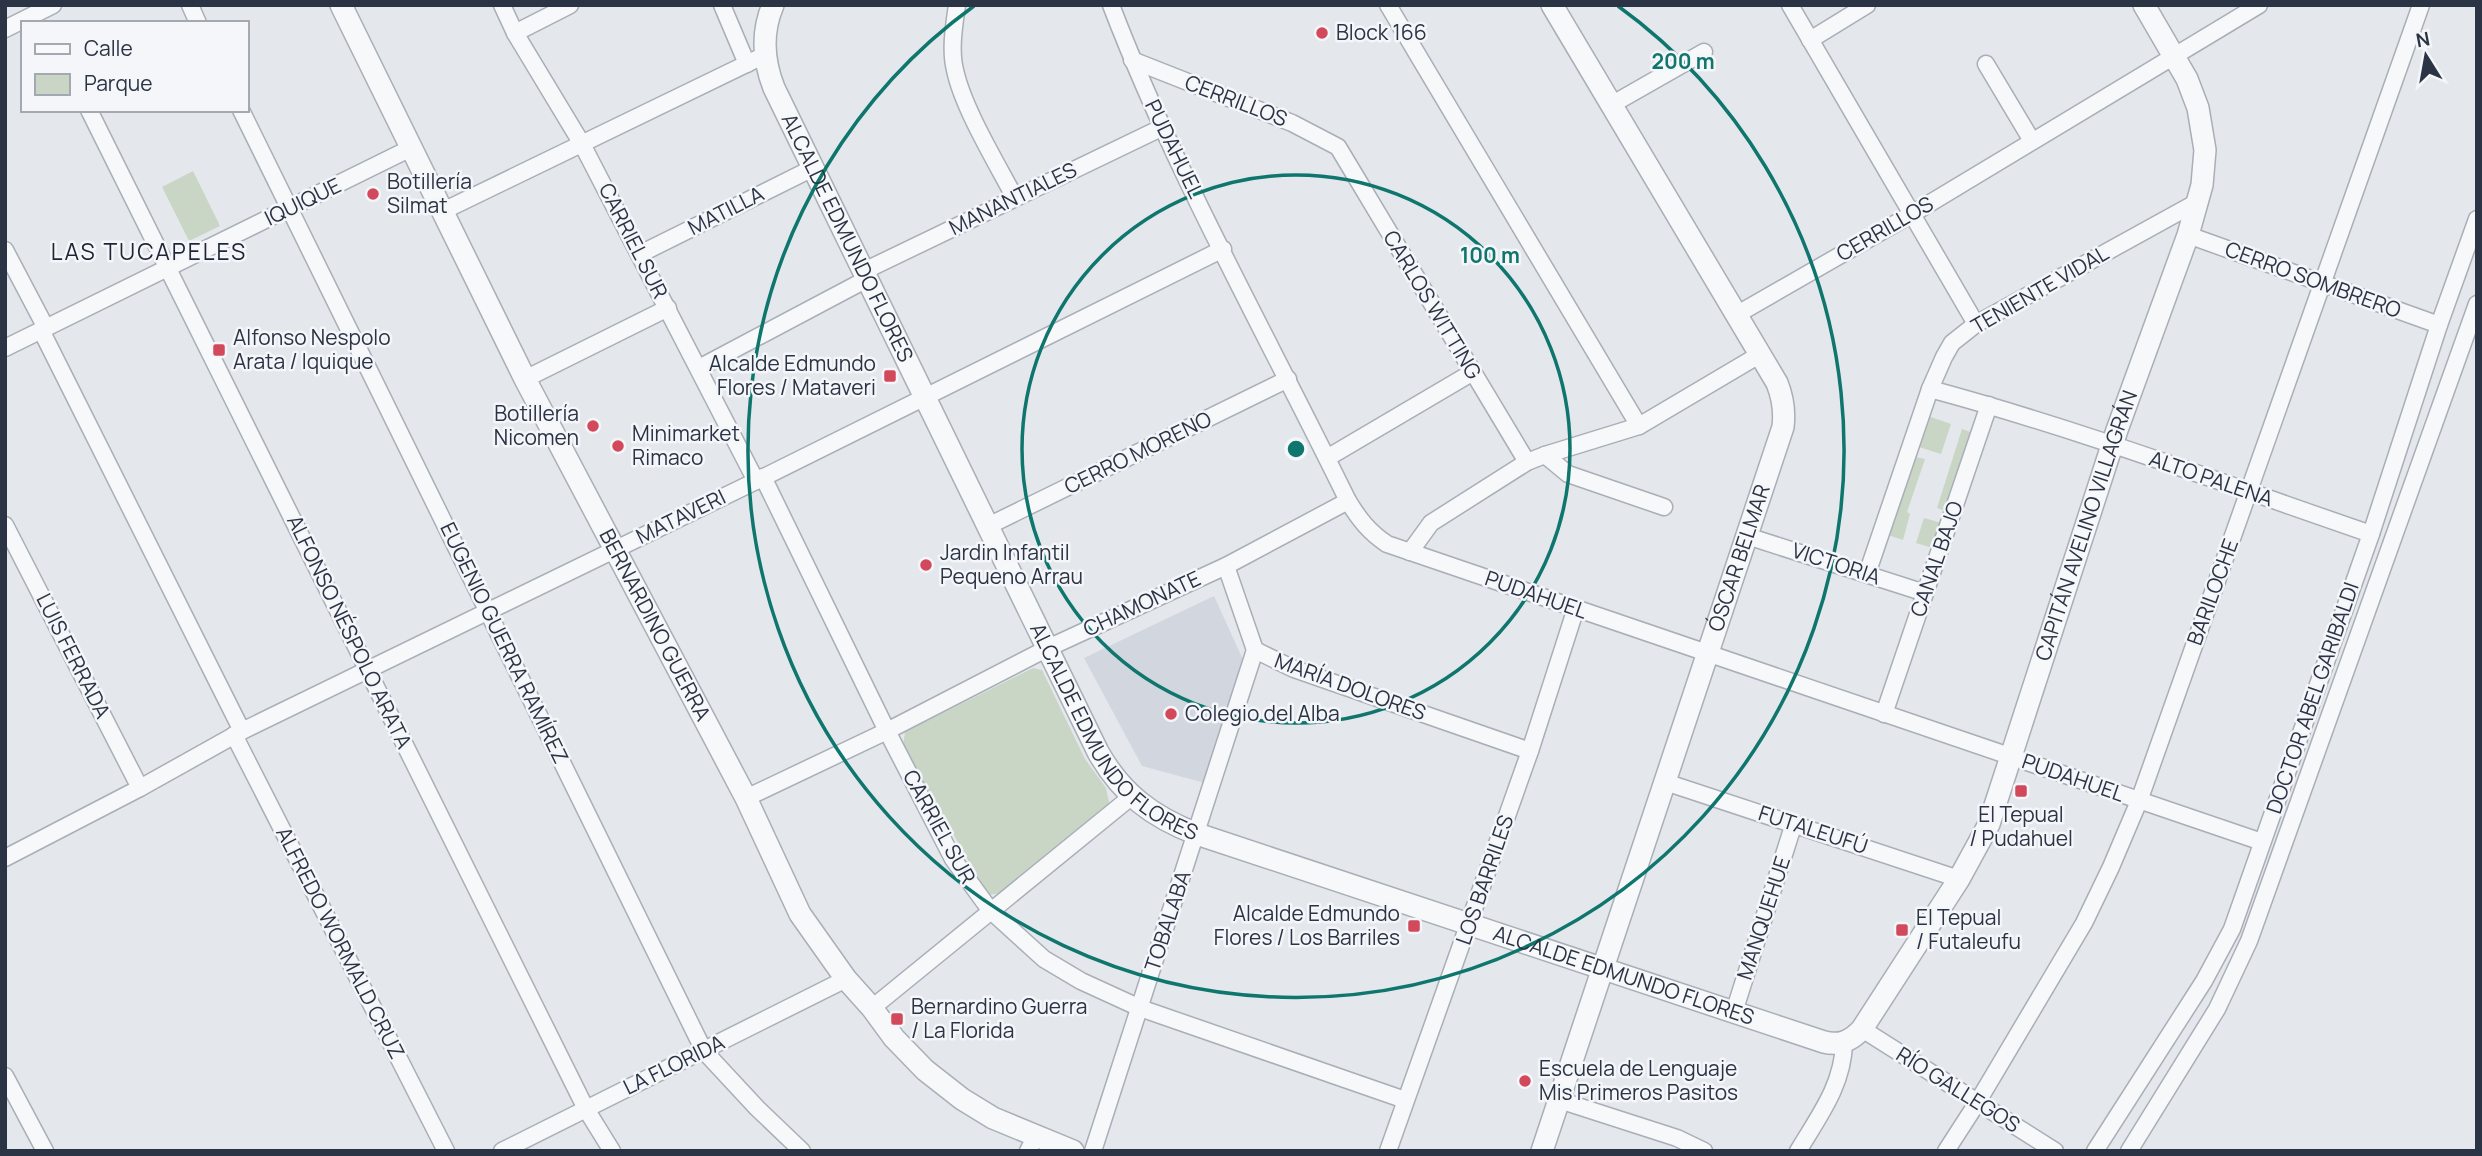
<svg xmlns="http://www.w3.org/2000/svg" width="2482" height="1156" font-family="Manrope,sans-serif">
	<rect width="100%" height="100%" fill="#e4e7ec"/>
	<polygon fill="#d2d6de" points="1214,596 1244,662 1205,783 1142,766 1084,658"/>
	<g fill="#c9d6c5">
		<polygon points="193,171 220,226 189,241 162,187"/>
		<polygon points="1925,415 1951,424 1941,454 1919,447 1926,427 1922,425"/>
		<polygon points="1962,429 1973,433 1948,512 1937,508"/>
		<polygon points="1915,457 1925,459 1907,512 1910,514 1903,540 1888,535"/>
		<polygon points="1924,518 1945,524 1936,549 1916,543"/>
		<polygon points="1033,668 1042,670 1085,759 1106,788 1110,807 1002,893 988,895 903,746 905,732"/>
	</g>
	<g fill="none" stroke-linecap="round" stroke-linejoin="round">
		<defs>
			<g id="minor">
				<polyline points="190,5 198,23"/>
				<polyline points="502,5 515,33 582,144 756,481"/>
				<polyline points="722,5 747,64"/>
				<path d="M957 5C954 26 950 50 955 70 963 108 996 162 1015 198"/>
				<path d="M1111 5C1176 175 1268 337 1348 501 1359 519 1369 532 1387 544L2262 842"/>
				<polyline points="1388,5 1639,426"/>
				<polyline points="1790,5 1976,324"/>
				<polyline points="5,29 53,5"/>
				<polyline points="515,33 570,5"/>
				<polyline points="1810,40 1867,5"/>
				<polyline points="1132,60 1292,123 1338,147 1527,462"/>
				<polyline points="1986,64 2032,141"/>
				<polyline points="1611,105 1704,52"/>
				<polyline points="89,110 586,1109 612,1151"/>
				<polyline points="241,110 704,1051 757,1108 802,1151"/>
				<polyline points="443,211 765,55"/>
				<polyline points="2188,235 2439,325"/>
				<polyline points="5,250 46,328"/>
				<polyline points="640,254 813,168"/>
				<polyline points="864,271 1163,127"/>
				<polyline points="1736,315 1912,214 2259,5"/>
				<polyline points="41,330 242,731"/>
				<polyline points="5,348 411,148"/>
				<polyline points="699,368 867,279"/>
				<polyline points="525,379 668,308"/>
				<path d="M1930 389C2079 429 2225 484 2371 534"/>
				<polyline points="1545,455 1568,474 1664,507"/>
				<polyline points="1327,458 1473,372"/>
				<polyline points="763,477 887,731 953,859 990,910 1044,959 1081,981 1140,1008 1405,1100"/>
				<polyline points="5,525 140,788"/>
				<polyline points="988,526 1288,379"/>
				<polyline points="1747,536 1925,593"/>
				<polyline points="1410,552 1431,523 1527,462 1545,455 1639,426 1759,355"/>
				<polyline points="1226,566 1255,650 1294,669 1530,751"/>
				<polyline points="1867,574 1930,389 1944,357 1952,343 1976,324 2199,201"/>
				<polyline points="1884,714 1989,405"/>
				<polyline points="234,735 446,1151"/>
				<polyline points="1665,782 1959,879"/>
				<polyline points="746,798 887,731 1048,648 1226,566 1348,501"/>
				<polyline points="5,858 140,788 242,731 756,481 1223,249"/>
				<polyline points="872,1008 1131,797"/>
				<polyline points="1734,1012 1794,823"/>
				<polyline points="1862,1029 2055,1151"/>
				<polyline points="5,1076 45,1151"/>
				<polyline points="1559,1100 1677,1138 1704,1151"/>
				<polyline points="502,1151 846,979"/>
				<polyline points="1028,1151 1036,1136"/>
				<polyline points="1093,1151 1255,650"/>
				<polyline points="1388,1151 1530,751 1576,608"/>
				<path d="M1798 1151C1819 1116 1843 1085 1844 1043"/>
				<polyline points="1946,1151 1977,1103 2084,923 2111,867 2139,801 2421,5"/>
				<polyline points="2095,1151 2204,981 2232,929 2371,534 2439,325 2477,219"/>
				<polyline points="2129,1151 2217,1009 2249,941 2477,304"/>
			</g>
			<g id="tertiary">
				<path id="s1" d="M341 5 525 379 746 798 800 914 846 979 872 1008 894 1038 925 1070 962 1099 993 1118 1073 1151"/>
				<path id="s2" d="M773 5C761 33 763 60 774 88L1098 752C1121 793 1152 817 1197 834L1824 1042C1840 1046 1851 1041 1862 1029L1959 879 1989 824 2117 430 2188 235 2202 185 2205 150 2198 108 2187 79 2144 5"/>
				<path id="s3" d="M1542 1151 1783 427C1785 411 1783 398 1777 383L1552 5"/>
			</g>
		</defs>
		<use href="#minor" stroke="#a9aeb7" stroke-width="19"/>
		<use href="#tertiary" stroke="#a9aeb7" stroke-width="24"/>
		<use href="#minor" stroke="#f7f8fa" stroke-width="16"/>
		<use href="#tertiary" stroke="#f7f8fa" stroke-width="21"/>
	</g>
	<g fill="none" stroke="#0f766e" stroke-width="3.5">
		<circle cx="1296" cy="449" r="274"/>
		<path d="M1618 6A548 548 0 1 1 974 6"/>
	</g>
	<g fill="#d1495b" stroke="#f4f6f9" stroke-width="2.5">
		<circle cx="1322" cy="33" r="7"/>
		<circle cx="373" cy="194" r="7"/>
		<rect x="212" y="343" width="14" height="14" rx="3.5"/>
		<rect x="883" y="369" width="14" height="14" rx="3.5"/>
		<circle cx="593" cy="426" r="7"/>
		<circle cx="618" cy="446" r="7"/>
		<circle cx="926" cy="565" r="7"/>
		<circle cx="1171" cy="714" r="7"/>
		<rect x="2014" y="784" width="14" height="14" rx="3.5"/>
		<rect x="1407" y="919" width="14" height="14" rx="3.5"/>
		<rect x="1895" y="923" width="14" height="14" rx="3.5"/>
		<rect x="890" y="1012" width="14" height="14" rx="3.5"/>
		<circle cx="1525" cy="1081" r="7"/>
	</g>
	<g text-anchor="middle" stroke-width="5" stroke-linejoin="round" paint-order="stroke">
		<g font-size="21" fill="#2b3445" stroke="#f4f6f9" text-anchor="start">
			<text x="1336" y="40">Block 166</text>
			<text x="387" y="189">Botillería<tspan x="387" dy="24">Silmat</tspan></text>
			<text x="233" y="345">Alfonso Nespolo<tspan x="233" dy="24">Arata / Iquique</tspan></text>
			<text x="876" y="371" text-anchor="end">Alcalde Edmundo<tspan x="876" dy="24">Flores / Mataveri</tspan></text>
			<text x="579" y="421" text-anchor="end">Botillería<tspan x="579" dy="24">Nicomen</tspan></text>
			<text x="632" y="441">Minimarket<tspan x="632" dy="24">Rimaco</tspan></text>
			<text x="940" y="560">Jardin Infantil<tspan x="940" dy="24">Pequeno Arrau</tspan></text>
			<text x="1185" y="721">Colegio del Alba</text>
			<text x="2021" y="822" text-anchor="middle">El Tepual<tspan x="2021" dy="24">/ Pudahuel</tspan></text>
			<text x="1400" y="921" text-anchor="end">Alcalde Edmundo<tspan x="1400" dy="24">Flores / Los Barriles</tspan></text>
			<text x="1916" y="925">El Tepual<tspan x="1916" dy="24">/ Futaleufu</tspan></text>
			<text x="911" y="1014">Bernardino Guerra<tspan x="911" dy="24">/ La Florida</tspan></text>
			<text x="1539" y="1076">Escuela de Lenguaje<tspan x="1539" dy="24">Mis Primeros Pasitos</tspan></text>
		</g>
		<g font-size="21" fill="#2b3445" stroke="#f4f6f9">
			<text transform="translate(1236 101) rotate(21)" y="7">CERRILLOS</text>
			<text transform="translate(1174 149) rotate(64)" y="7">PUDAHUEL</text>
			<text transform="translate(1013 199) rotate(-26)" y="7">MANANTIALES</text>
			<text transform="translate(303 202) rotate(-26)" y="7">IQUIQUE</text>
			<text transform="translate(726 211) rotate(-27)" y="7">MATILLA</text>
			<text transform="translate(1885 229) rotate(-30)" y="7">CERRILLOS</text>
			<text dy="7" stroke="none"><textPath href="#s2" startOffset="252">ALCALDE EDMUNDO FLORES</textPath></text>
			<text transform="translate(633 241) rotate(63)" y="7">CARRIEL SUR</text>
			<text transform="translate(2313 280) rotate(20)" y="7">CERRO SOMBRERO</text>
			<text transform="translate(2040 290) rotate(-30)" y="7">TENIENTE VIDAL</text>
			<text transform="translate(1432 305) rotate(59)" y="7">CARLOS WITTING</text>
			<text transform="translate(1138 453) rotate(-26)" y="7">CERRO MORENO</text>
			<text transform="translate(2211 479) rotate(19)" y="7">ALTO PALENA</text>
			<text transform="translate(681 517) rotate(-26)" y="7">MATAVERI</text>
			<text dy="7" stroke="none"><textPath href="#s2" startOffset="2214">CAPITÁN AVELINO VILLAGRÁN</textPath></text>
			<text dy="7" stroke="none"><textPath href="#s3" startOffset="625">ÓSCAR BELMAR</textPath></text>
			<text transform="translate(1937 559) rotate(-71)" y="7">CANAL BAJO</text>
			<text transform="translate(1836 564) rotate(18)" y="7">VICTORIA</text>
			<text transform="translate(2213 592) rotate(-70)" y="7">BARILOCHE</text>
			<text transform="translate(1536 595) rotate(19)" y="7">PUDAHUEL</text>
			<text transform="translate(1142 604) rotate(-25)" y="7">CHAMONATE</text>
			<text dy="7" stroke="none"><textPath href="#s1" startOffset="695">BERNARDINO GUERRA</textPath></text>
			<text transform="translate(349 632) rotate(64)" y="7">ALFONSO NÉSPOLO ARATA</text>
			<text transform="translate(504 643) rotate(64)" y="7">EUGENIO GUERRA RAMÍREZ</text>
			<text transform="translate(73 656) rotate(63)" y="7">LUIS FERRADA</text>
			<text transform="translate(1350 687) rotate(20)" y="7">MARÍA DOLORES</text>
			<text transform="translate(2313 698) rotate(-71)" y="7">DOCTOR ABEL GARIBALDI</text>
			<text dy="7" stroke="none"><textPath href="#s2" startOffset="819">ALCALDE EDMUNDO FLORES</textPath></text>
			<text transform="translate(2073 778) rotate(19)" y="7">PUDAHUEL</text>
			<text transform="translate(939 827) rotate(61)" y="7">CARRIEL SUR</text>
			<text transform="translate(1813 830) rotate(18)" y="7">FUTALEUFÚ</text>
			<text transform="translate(1485 880) rotate(-71)" y="7">LOS BARRILES</text>
			<text transform="translate(1764 918) rotate(-72)" y="7">MANQUEHUE</text>
			<text transform="translate(1168 921) rotate(-72)" y="7">TOBALABA</text>
			<text transform="translate(340 943) rotate(63)" y="7">ALFREDO WORMALD CRUZ</text>
			<text dy="7" stroke="none"><textPath href="#s2" startOffset="1405">ALCALDE EDMUNDO FLORES</textPath></text>
			<text transform="translate(674 1065) rotate(-26)" y="7">LA FLORIDA</text>
			<text transform="translate(1958 1090) rotate(32)" y="7">RÍO GALLEGOS</text>
		</g>
		<g font-size="23" letter-spacing="2" fill="#1d2536" stroke="#f4f6f9">
			<text x="149" y="260">LAS TUCAPELES</text>
		</g>
	</g>
	<circle cx="1296" cy="449" r="10" fill="#0f766e" stroke="#f4f6f9" stroke-width="3.5"/>
	<g font-size="21" text-anchor="middle" font-weight="bold" fill="#0f766e" stroke="#f4f6f9" stroke-width="5" stroke-linejoin="round" paint-order="stroke">
		<text x="1683" y="69">200 m</text>
		<text x="1490" y="263">100 m</text>
	</g>
	<rect width="2482" height="1156" fill="none" stroke="#2b3445" stroke-width="14"/>
	<rect x="21" y="21" width="228" height="91" fill="#f4f6f9" stroke="#a4a8b1" stroke-width="2"/>
	<rect x="35" y="44" width="35" height="10" fill="#f7f8fa" stroke="#a4a8b1" stroke-width="2"/>
	<text x="84" y="56" font-size="21" fill="#2b3445">Calle</text>
	<rect x="35" y="74" width="35" height="21" fill="#c9d6c5" stroke="#a4a8b1" stroke-width="2"/>
	<text x="84" y="91" font-size="21" fill="#2b3445">Parque</text>
	<g transform="translate(2426 56) rotate(349)" stroke="#f4f6f9" stroke-width="5" paint-order="stroke">
	<path d="M0-5L12 26L0 18L-12 26Z" fill="#2b3445"/>
	<text y="-10" font-size="19" font-weight="bold" text-anchor="middle" fill="#2b3445">N</text>
	</g>
</svg>
